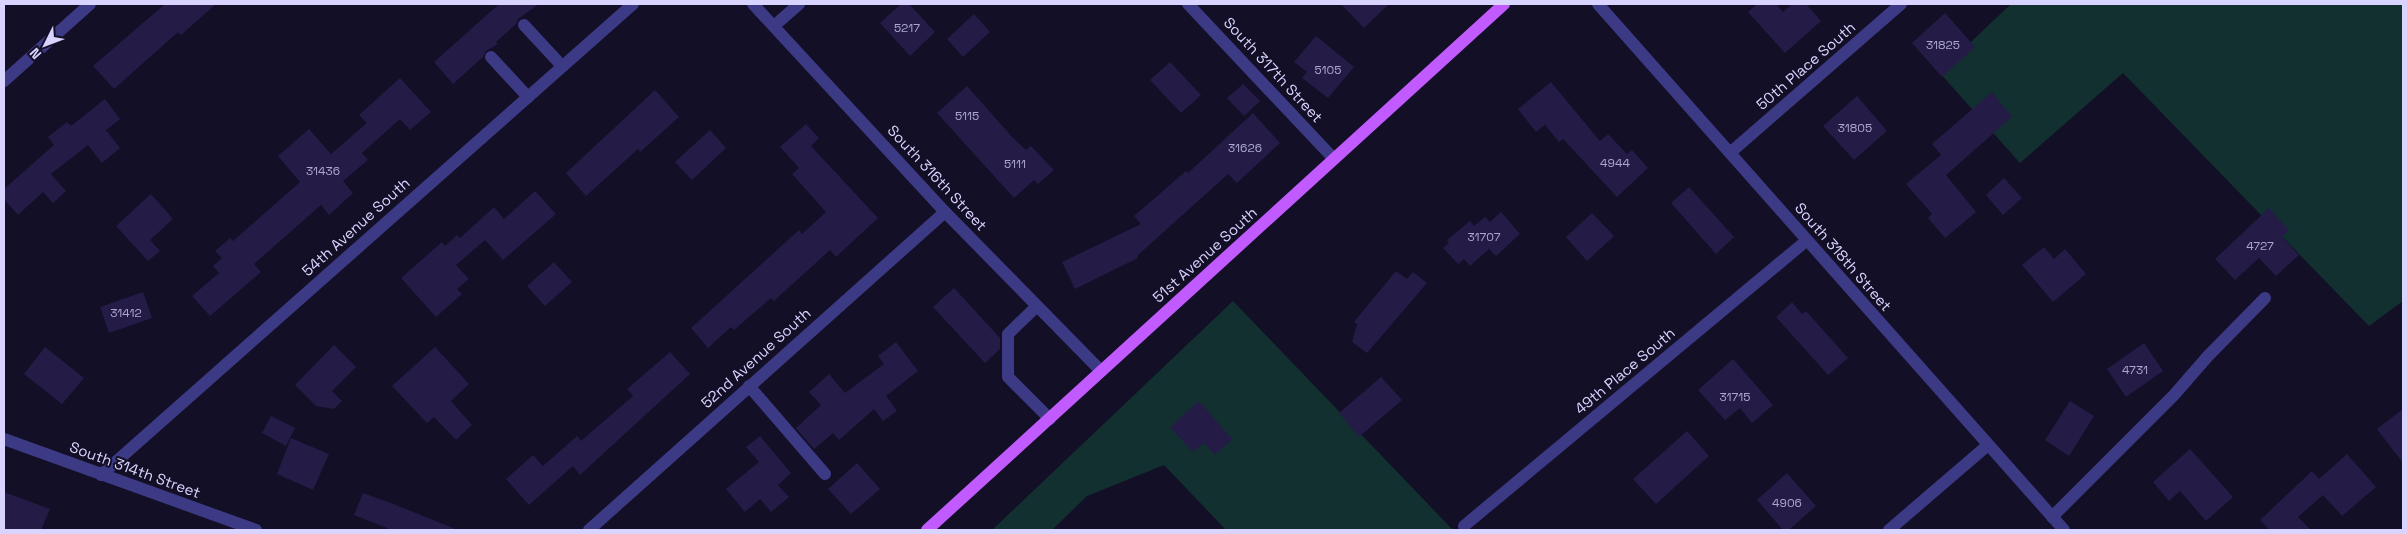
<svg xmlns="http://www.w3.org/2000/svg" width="2407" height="534" font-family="'Space Grotesk',sans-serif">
	<rect width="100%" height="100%" fill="#130f26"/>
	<g fill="#12302f">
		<polygon points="2011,4 2403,4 2403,301 2369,326 2123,73 2020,163 1939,72"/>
		<polygon points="1233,301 1453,530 1226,530 1164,465 1087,496 1052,530 992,530"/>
	</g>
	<g fill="#241b47">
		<polygon points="165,4 216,4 181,35 178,32 114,89 93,66"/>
		<polygon points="499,4 539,4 518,19 516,24 496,42 498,44 486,51 483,57 453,84 434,62"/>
		<polygon points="901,4 909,4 935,32 910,56 880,23"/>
		<polygon points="1341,4 1389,4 1364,28"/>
		<polygon points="1757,4 1776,4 1783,12 1792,4 1806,4 1821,21 1785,53 1748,12"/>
		<polygon points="1945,13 1975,47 1942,77 1912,43"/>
		<polygon points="974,14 990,32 963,57 947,39"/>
		<polygon points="1316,36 1354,67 1328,98 1302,78 1307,72 1294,62"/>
		<polygon points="1170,62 1201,95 1181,113 1150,80"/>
		<polygon points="400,78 431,112 410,130 400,119 362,153 368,160 343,181 353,193 329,215 321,205 254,264 261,272 210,316 192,296 219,273 213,266 222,258 215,251 230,238 233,241 300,182 278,156 309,129 331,154 367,123 359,115"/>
		<polygon points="1551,82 1600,141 1608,134 1627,154 1632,150 1648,168 1617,197 1563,139 1559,142 1545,125 1536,132 1518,109"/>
		<polygon points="1243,84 1260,101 1244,116 1227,98"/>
		<polygon points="967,86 1013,138 1026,150 1031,146 1054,170 1038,184 1034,180 1014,198 937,113"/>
		<polygon points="655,90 679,117 640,152 638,149 586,196 566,173"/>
		<polygon points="1992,92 2012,117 1946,175 1976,212 1945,238 1928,218 1932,214 1906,184 1941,155 1932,144"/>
		<polygon points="1857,96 1887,131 1854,160 1823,126"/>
		<polygon points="105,99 120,119 106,130 120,148 102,163 88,145 51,174 66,191 53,203 43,192 18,215 4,199 4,189 54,145 48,137 67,122 71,126"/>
		<polygon points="1253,113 1280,143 1237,183 1228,174 1137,256 1138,258 1075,289 1062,262 1141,224 1134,216 1186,171 1188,173"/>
		<polygon points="806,124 819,138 811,146 878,218 836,257 830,250 774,301 771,298 734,330 731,327 708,348 691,328 799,230 802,234 826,212 792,174 799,168 780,147"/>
		<polygon points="710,130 726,148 692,180 675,162"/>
		<polygon points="2004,178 2022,198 2003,215 1986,195"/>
		<polygon points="1689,187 1734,237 1716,254 1671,203"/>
		<polygon points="535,191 556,214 503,260 485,240 456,265 469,279 457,289 462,294 436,317 401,278 442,242 445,246 457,235 460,238 494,207 504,219"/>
		<polygon points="151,194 173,219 150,240 160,251 148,261 116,226"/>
		<polygon points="2269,208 2289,230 2282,237 2299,255 2276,276 2259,258 2235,280 2215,259"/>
		<polygon points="1501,212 1520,234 1496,256 1489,249 1470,266 1464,259 1458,264 1443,248 1449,243 1447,240 1470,221 1474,226 1485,217 1490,222"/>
		<polygon points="1592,213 1614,236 1587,261 1566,237"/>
		<polygon points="2044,247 2054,259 2065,249 2086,274 2053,302 2022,265"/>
		<polygon points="554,262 572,282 545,306 527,286"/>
		<polygon points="1396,271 1407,279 1413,272 1427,283 1367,353 1352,342 1357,324 1354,322"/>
		<polygon points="954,288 1000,338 1000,349 985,363 933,307"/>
		<polygon points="143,292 152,318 109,333 100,307"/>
		<polygon points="1792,302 1802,314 1806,311 1848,358 1828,375 1776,317"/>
		<polygon points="896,342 918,371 886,396 897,411 883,421 874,409 839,440 833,433 814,449 796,428 821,405 809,392 829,374 845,393 884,364 878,356"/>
		<polygon points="2144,343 2163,371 2126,397 2107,369"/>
		<polygon points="334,345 356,367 332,391 342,401 334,409 316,406 295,385"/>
		<polygon points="45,347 84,378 62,404 24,374"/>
		<polygon points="435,347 469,384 451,401 472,425 456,440 434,417 427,423 392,386"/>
		<polygon points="670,352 690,374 580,475 573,466 529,505 506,479 533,455 543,466 577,436 581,441 633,396 627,389"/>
		<polygon points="1733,359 1773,405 1752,423 1740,408 1725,420 1698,390"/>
		<polygon points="1381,377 1402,400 1359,437 1339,413"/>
		<polygon points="1199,401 1232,439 1215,455 1204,443 1193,452 1170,427"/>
		<polygon points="2070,401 2094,416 2069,456 2045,440"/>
		<polygon points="2403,409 2403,463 2377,429"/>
		<polygon points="271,416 295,428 286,446 262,433"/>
		<polygon points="1687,431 1709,456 1656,504 1633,479"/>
		<polygon points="760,436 791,473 778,485 789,497 771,512 760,499 745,512 726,489 759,462 746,447"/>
		<polygon points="291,438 329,454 313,490 277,474"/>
		<polygon points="2190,449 2233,497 2206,521 2180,491 2169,501 2153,482"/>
		<polygon points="2347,454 2376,487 2342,516 2323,495 2298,517 2311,530 2270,530 2260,520 2312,471 2319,479"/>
		<polygon points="857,463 880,489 851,514 828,489"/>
		<polygon points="1787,473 1816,506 1789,530 1783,530 1757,500"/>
		<polygon points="4,492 50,509 41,530 4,530"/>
		<polygon points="363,493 396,505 458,530 392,530 354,515"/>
	</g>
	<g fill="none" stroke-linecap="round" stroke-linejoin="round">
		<g stroke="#3d3a85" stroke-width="12">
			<polyline points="753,4 945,212 1101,371"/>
			<polyline points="1188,4 1334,159"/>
			<polyline points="1598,4 2064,530"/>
			<polyline points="524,25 562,66"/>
			<polyline points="774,26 799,4"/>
			<polyline points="491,57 528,97"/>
			<polyline points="4,81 90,4"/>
			<polyline points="1731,152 1901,4"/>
			<polyline points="1037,306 1008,334 1008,377 1050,419"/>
			<polyline points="749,386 825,474"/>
			<polyline points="4,439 256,530"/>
			<polyline points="101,475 633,4"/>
			<polyline points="2052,517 2174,395 2208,356 2265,298"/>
			<polyline points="1464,526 1806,241"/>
			<polyline points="589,530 945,212"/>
			<polyline points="1889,530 1988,445"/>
		</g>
		<polyline stroke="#c25bff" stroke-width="12" points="927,530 1504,4"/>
	</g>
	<g text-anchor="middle" stroke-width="4" stroke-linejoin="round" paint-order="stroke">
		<g font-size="12" fill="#aca6d1">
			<text x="907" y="32">5217</text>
			<text x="1943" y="49">31825</text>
			<text x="1328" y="74">5105</text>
			<text x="967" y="120">5115</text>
			<text x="1855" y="132">31805</text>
			<text x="1245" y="152">31626</text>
			<text x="1615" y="167">4944</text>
			<text x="1015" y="168">5111</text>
			<text x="323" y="175">31436</text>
			<text x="1484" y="241">31707</text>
			<text x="2260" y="250">4727</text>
			<text x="126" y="317">31412</text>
			<text x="2135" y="374">4731</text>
			<text x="1735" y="401">31715</text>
			<text x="1787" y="507">4906</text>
		</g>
		<g font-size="15" fill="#d9d4ff" stroke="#130f26">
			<text transform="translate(1806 66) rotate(-41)" y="5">50th Place South</text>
			<text transform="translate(1273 70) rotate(47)" y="5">South 317th Street</text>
			<text transform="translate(937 178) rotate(47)" y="5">South 316th Street</text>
			<text transform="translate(356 227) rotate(-42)" y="5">54th Avenue South</text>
			<text transform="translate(1205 255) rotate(-42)" y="5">51st Avenue South</text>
			<text transform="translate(1843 257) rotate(49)" y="5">South 318th Street</text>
			<text transform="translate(756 358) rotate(-42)" y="5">52nd Avenue South</text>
			<text transform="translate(1625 371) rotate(-40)" y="5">49th Place South</text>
			<text transform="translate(135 470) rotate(20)" y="5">South 314th Street</text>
		</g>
	</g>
	<rect width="2407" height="534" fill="none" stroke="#d9d4ff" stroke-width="10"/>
	<g transform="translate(45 45) rotate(228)" stroke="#130f26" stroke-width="4" paint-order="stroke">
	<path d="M0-4L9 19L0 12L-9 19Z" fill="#d9d4ff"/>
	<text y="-8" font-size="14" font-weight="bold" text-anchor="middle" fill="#d9d4ff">N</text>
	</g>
</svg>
